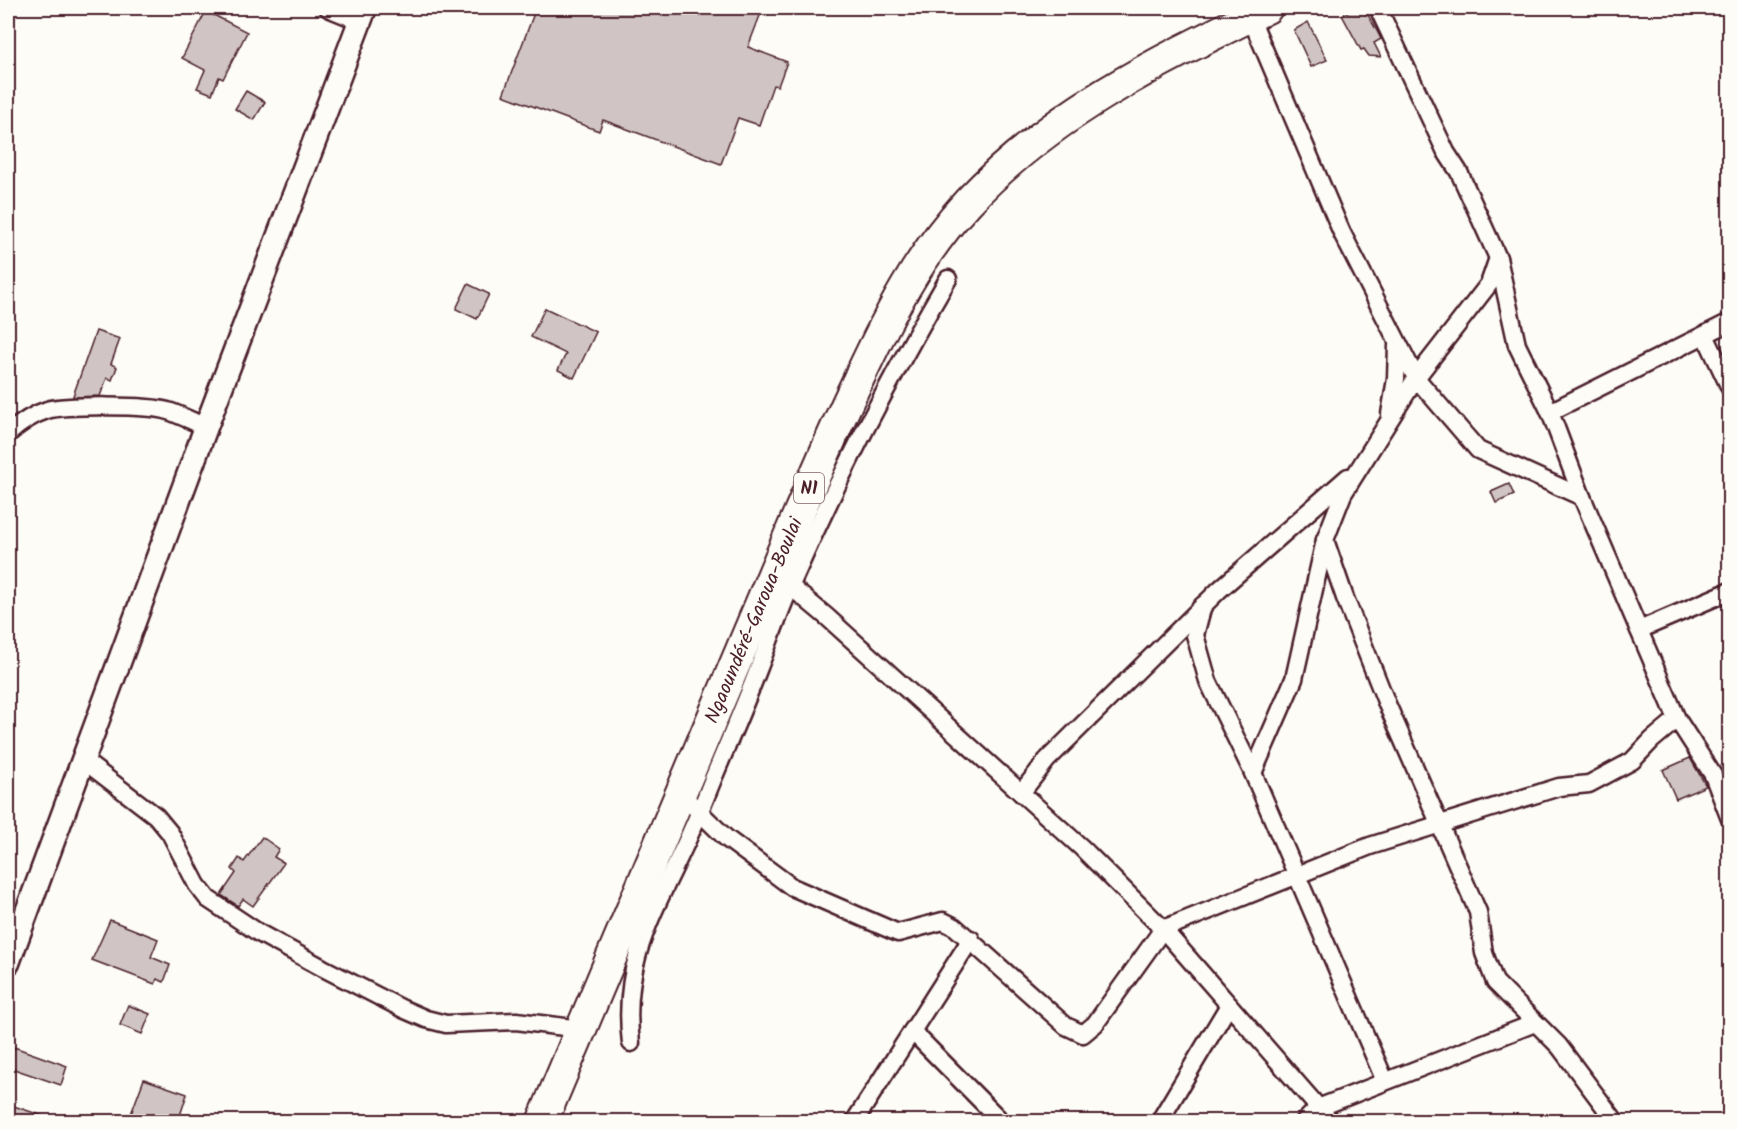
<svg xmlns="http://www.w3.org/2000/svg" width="1737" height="1129" font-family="Kalam,sans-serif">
	<rect width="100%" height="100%" fill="#fdfcf7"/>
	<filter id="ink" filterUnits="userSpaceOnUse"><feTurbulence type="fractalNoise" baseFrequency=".0167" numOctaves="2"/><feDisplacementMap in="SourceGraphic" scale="12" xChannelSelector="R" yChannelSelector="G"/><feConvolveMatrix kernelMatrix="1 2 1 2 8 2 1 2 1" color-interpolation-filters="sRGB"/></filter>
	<g filter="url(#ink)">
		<g fill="#d0c5c4" stroke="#4a1f2b" stroke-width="1.5">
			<polygon points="536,8 747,8 761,13 748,47 787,62 778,86 773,85 759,125 738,118 721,164 603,120 599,131 503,95"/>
			<polygon points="1355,8 1364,8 1378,33 1381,39 1374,43 1381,57 1369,56 1364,49 1361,50 1342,15"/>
			<polygon points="206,11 247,32 223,79 219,77 212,94 197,88 205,70 182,58"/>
			<polygon points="1308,22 1327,60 1311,67 1294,30"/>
			<polygon points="246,91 265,102 254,120 235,109"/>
			<polygon points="468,284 489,294 477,319 456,309"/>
			<polygon points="545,308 596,332 574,378 558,370 566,354 531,337"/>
			<polygon points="96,331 120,339 111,364 117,367 112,380 107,378 100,396 75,397 73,396"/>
			<polygon points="1509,484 1514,495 1496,503 1491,492"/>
			<polygon points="1690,758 1706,786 1676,799 1663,770"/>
			<polygon points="262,837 279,849 274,857 284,863 253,906 243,899 238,906 221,895 236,873 232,869 239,858 244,862"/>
			<polygon points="110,920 158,939 151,957 170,965 164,982 157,979 155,984 92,960"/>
			<polygon points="128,1005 150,1014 142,1034 120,1025"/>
			<polygon points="14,1047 67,1066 61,1085 8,1067"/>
			<polygon points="144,1079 187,1094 178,1122 128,1122"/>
			<polygon points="8,1104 52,1119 51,1122 8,1122"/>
		</g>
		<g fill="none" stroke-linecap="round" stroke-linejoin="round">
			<defs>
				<g id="street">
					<polyline points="328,8 360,21"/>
					<polyline points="1378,8 1446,152 1459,172 1498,258 1517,345 1550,412 1582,497 1677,719 1713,775 1730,819"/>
					<polyline points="1250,16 1342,233 1416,378 1478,450 1582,497"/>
					<polyline points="1705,335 1730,388"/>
					<polyline points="1550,412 1730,322"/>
					<polyline points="1390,414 1396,379 1397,345"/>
					<path d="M8 434C19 424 32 415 47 410 65 405 150 405 168 411 181 415 193 422 206 427"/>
					<polyline points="1325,540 1345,598 1387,704 1478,912 1484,953 1495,982 1559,1046 1616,1122"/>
					<polyline points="790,586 827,617 1082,848 1163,929 1331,1122"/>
					<polyline points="1203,605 1195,635 1208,681 1253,773 1385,1081"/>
					<polyline points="1639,630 1730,591"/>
					<polyline points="83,760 156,816 170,833 197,885 208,899 259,933 323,968 403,1009 426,1019 446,1024 516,1021 581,1029"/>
					<polyline points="1253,773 1294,679 1325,540 1343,494 1416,378 1489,284 1498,258"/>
					<polyline points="679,792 726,838 792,887 898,933 943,921 955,927 1066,1026 1083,1034 1095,1024 1163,929 1370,846 1559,787 1589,784 1632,761 1652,740 1677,719"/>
					<polyline points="1021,793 1047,760 1219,590 1348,477"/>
					<polyline points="912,1031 998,1118"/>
					<path d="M631 1043C622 971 647 924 677 862 690 835 702 807 713 779 728 743 744 707 758 670 769 642 779 613 791 585 837 480 890 378 948 279"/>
					<polyline points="854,1122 971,939"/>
					<polyline points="1159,1122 1229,1005"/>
					<polyline points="1304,1122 1318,1108 1535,1023"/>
				</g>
				<polyline id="secondary" points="8,963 206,427 365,8"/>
				<path id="highway" d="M542 1122C621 932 700 743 781 555 806 496 831 436 859 378 888 316 920 253 968 202 1051 113 1159 61 1267 8"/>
			</defs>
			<use href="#street" stroke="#4a1f2b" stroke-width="21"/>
			<use href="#secondary" stroke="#4a1f2b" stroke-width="27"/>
			<use href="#highway" stroke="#4a1f2b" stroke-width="34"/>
			<use href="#street" stroke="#fdfcf7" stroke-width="16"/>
			<use href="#secondary" stroke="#fdfcf7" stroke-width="22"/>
			<use href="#highway" stroke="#fdfcf7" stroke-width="30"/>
		</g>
	</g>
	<g text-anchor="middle" stroke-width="4.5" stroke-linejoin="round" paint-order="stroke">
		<rect fill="#fdfcf7" stroke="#806168" stroke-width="1.5" x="794" y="473" width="30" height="30" rx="4.5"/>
		<g font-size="18" font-weight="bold" fill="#4a1f2b">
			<text x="809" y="494">N1</text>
		</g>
		<g font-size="20" fill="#4a1f2b" stroke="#fdfcf7">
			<text transform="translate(753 620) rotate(-67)" y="7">Ngaoundéré-Garoua-Boulai</text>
		</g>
	</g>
	<rect width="1737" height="1129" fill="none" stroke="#fdfcf7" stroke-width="30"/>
	<rect x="15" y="15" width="1707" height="1099" fill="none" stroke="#4a1f2b" stroke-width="2" filter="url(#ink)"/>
</svg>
